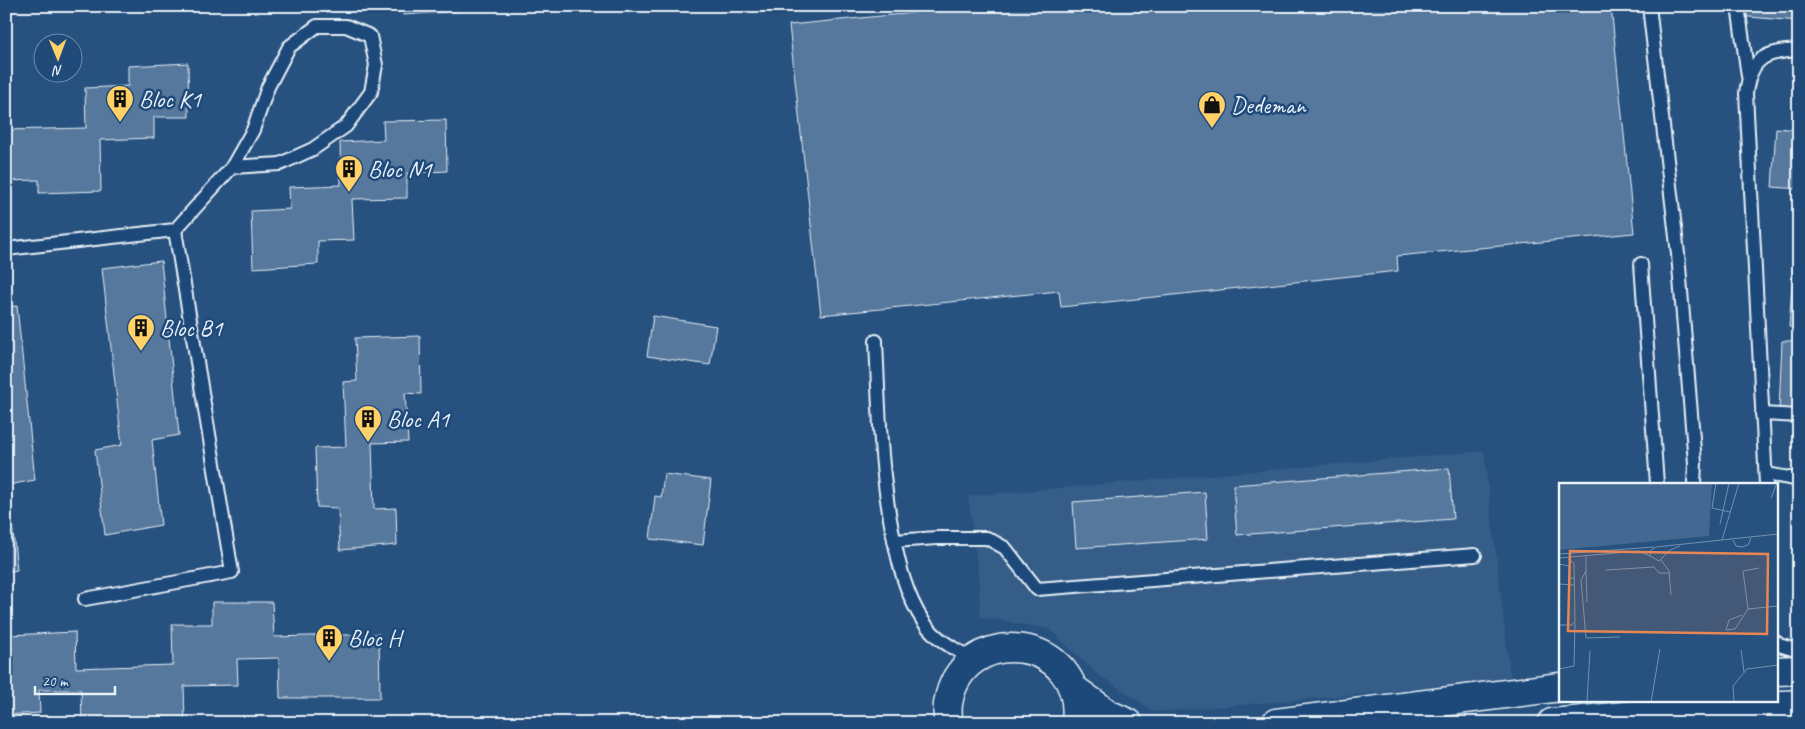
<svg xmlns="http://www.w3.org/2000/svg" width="1805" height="729" font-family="Caveat,sans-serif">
	<rect width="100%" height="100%" fill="#27517f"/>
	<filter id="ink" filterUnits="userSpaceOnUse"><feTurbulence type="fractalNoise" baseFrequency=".02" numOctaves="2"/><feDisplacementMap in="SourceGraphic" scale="10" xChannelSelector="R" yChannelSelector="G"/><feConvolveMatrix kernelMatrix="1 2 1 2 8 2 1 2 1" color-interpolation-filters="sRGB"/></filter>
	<g filter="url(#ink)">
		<polygon fill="#355d88" points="1484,451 1511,682 1155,712 1096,673 1049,629 980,617 979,579 968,496"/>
		<g fill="#57789d" stroke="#e8f1f8">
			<polygon points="403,6 460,6 460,11 403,15"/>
			<polygon points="983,6 1611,6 1634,233 1397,256 1398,271 1061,307 1059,291 821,315 789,25"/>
			<polygon points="1736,6 1799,6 1799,21 1736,16"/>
			<polygon points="188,63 189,117 154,117 154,138 100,140 101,191 39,193 39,180 6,181 6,130 86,128 85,88 128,86 128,66"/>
			<polygon points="446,120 447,171 407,173 407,198 352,199 354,240 318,241 318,264 253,268 251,211 290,209 289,187 341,185 340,142 384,140 383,121"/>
			<polygon points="1776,128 1799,130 1799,189 1772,187"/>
			<polygon points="1797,220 1799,220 1799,328 1789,327"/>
			<polygon points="161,261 179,435 152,440 161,525 105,535 95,450 122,445 102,268"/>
			<polygon points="17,306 35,480 8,485 17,570 6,572 6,307"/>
			<polygon points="653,316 716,326 710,365 647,356"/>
			<polygon points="420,336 421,394 405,393 408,442 372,443 374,509 396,508 397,545 340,550 338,508 317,507 315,448 346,447 343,382 357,381 355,338"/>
			<polygon points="1782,341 1799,341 1799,411 1779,410"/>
			<polygon points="1449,468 1453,519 1237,535 1233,485"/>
			<polygon points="664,474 711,480 703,545 650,539 655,496 661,497"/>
			<polygon points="1205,492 1208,539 1076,548 1073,502"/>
			<polygon points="212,602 272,602 274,637 379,634 380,698 280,698 279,658 237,659 238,685 184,686 185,723 82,723 81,690 39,690 40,713 6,715 6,657 9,656 9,635 75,632 76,668 173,665 172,624 212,624"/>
		</g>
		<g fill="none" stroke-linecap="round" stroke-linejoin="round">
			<defs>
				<g id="lane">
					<polyline points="1649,6 1678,254 1695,463 1694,484"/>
					<polyline points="1738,6 1748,76"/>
					<polyline points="175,230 232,167 253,130 268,87 289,47 317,26 346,26 370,36 376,65 371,92 346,126 313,149 280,164 232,167"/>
					<polyline points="6,249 175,230 232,572 85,599"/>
					<polyline points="1641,264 1657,484"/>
					<path d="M876 341C879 406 880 471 893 535 899 565 906 595 923 621 935 639 955 650 974 659"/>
					<polyline points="1762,414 1799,416"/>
					<polyline points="1766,474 1795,479 1799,483"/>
					<path d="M1766 484 1746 93C1751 57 1765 52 1799 50"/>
					<polyline points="894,541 937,538 987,538 1005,548 1037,589 1475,555"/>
					<polyline points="1776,642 1779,645 1799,651"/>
				</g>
				<g id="secondary">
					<polyline points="1776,671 1799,670"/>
					<polyline points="1074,689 1110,715 1128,723"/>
					<path d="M948 723C948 717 947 710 948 704 961 620 1087 634 1076 723"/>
					<polyline points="1276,723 1560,687"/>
					<polyline points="1552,723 1656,713 1799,704"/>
				</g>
			</defs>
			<use href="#lane" stroke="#e8f1f8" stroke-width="16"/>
			<use href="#secondary" stroke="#e8f1f8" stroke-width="31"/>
			<use href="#lane" stroke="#1f4a7a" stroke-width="12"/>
			<use href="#secondary" stroke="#1f4a7a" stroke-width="28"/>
		</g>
	</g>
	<defs>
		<symbol id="building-pin" viewBox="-11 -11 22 30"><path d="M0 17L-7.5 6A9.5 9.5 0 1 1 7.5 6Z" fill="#ffd166" stroke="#1f4a7a"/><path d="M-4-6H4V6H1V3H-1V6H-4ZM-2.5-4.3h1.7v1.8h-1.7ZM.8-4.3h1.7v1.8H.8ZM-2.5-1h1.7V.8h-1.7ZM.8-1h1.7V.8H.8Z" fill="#111"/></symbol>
		<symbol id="shop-pin" viewBox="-11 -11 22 30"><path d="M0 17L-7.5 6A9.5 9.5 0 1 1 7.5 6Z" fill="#ffd166" stroke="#1f4a7a"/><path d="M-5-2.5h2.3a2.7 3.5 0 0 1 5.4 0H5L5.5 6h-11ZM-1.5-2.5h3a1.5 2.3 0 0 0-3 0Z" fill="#111"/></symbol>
	</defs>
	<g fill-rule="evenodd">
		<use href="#building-pin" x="104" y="83" width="32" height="43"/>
		<use href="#shop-pin" x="1196" y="89" width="32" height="43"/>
		<use href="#building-pin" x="333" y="153" width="32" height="43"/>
		<use href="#building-pin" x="125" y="312" width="32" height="43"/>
		<use href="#building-pin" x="352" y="403" width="32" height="43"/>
		<use href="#building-pin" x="313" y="622" width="32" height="43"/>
	</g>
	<g text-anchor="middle" stroke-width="5" stroke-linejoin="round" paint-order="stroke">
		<g font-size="24" fill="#e8f1f8" stroke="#1f4a7a" text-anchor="start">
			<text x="139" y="107">Bloc K1</text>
			<text x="1231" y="113">Dedeman</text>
			<text x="368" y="177">Bloc N1</text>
			<text x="160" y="336">Bloc B1</text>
			<text x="387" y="427">Bloc A1</text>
			<text x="348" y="646">Bloc H</text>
		</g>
	</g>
	<g transform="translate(1559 483)">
		<rect width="219" height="219" fill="#27517f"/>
		<path d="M0 0H153L150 53 0 67Z" fill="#436891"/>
		<path fill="none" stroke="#7491af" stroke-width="1" d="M157 0 153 25 171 29M212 15 218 0M161 41 170 0M163 57 180 0M174 57 177 63 183 64 189 62 192 55M121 63 111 67 100 78 91 73 92 67 97 64 219 51M0 71 95 64M27 72V88L22 97 27 155 61 154M0 75 80 68 91 73M102 77 110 88 112 112M0 81 10 83V94L15 96M200 85 184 88 189 126 219 123M47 87 95 84 100 90H111M27 88 28 119M0 101 15 102M183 132 170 137 167 147 176 146 189 126M0 142H13L16 138 15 80 9 76M182 167 185 189M0 186 15 183 16 140M28 219 31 168M92 219 101 166M175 219 174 203 188 186 219 182"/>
		<path fill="#e88753" fill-opacity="0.15" stroke="#e88753" stroke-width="2.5" d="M11 68 209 71 208 151 9 148Z"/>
		<rect width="219" height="219" fill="none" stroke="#e8f1f8" stroke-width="2.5"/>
	</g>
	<rect width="1805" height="729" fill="none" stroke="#1f4a7a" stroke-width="25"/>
	<rect x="12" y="12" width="1780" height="704" fill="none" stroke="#e8f1f8" stroke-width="2" filter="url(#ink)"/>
	<g transform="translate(58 58) rotate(179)"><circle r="24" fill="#1f4a7a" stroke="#6f8dac"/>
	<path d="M0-4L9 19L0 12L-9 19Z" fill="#ffd166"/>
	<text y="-8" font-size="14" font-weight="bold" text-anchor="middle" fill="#e8f1f8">N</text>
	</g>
	<path d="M35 686v8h80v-8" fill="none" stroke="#e8f1f8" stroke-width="2.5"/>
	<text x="42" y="686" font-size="15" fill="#e8f1f8" stroke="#1f4a7a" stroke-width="4" paint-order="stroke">20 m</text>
</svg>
